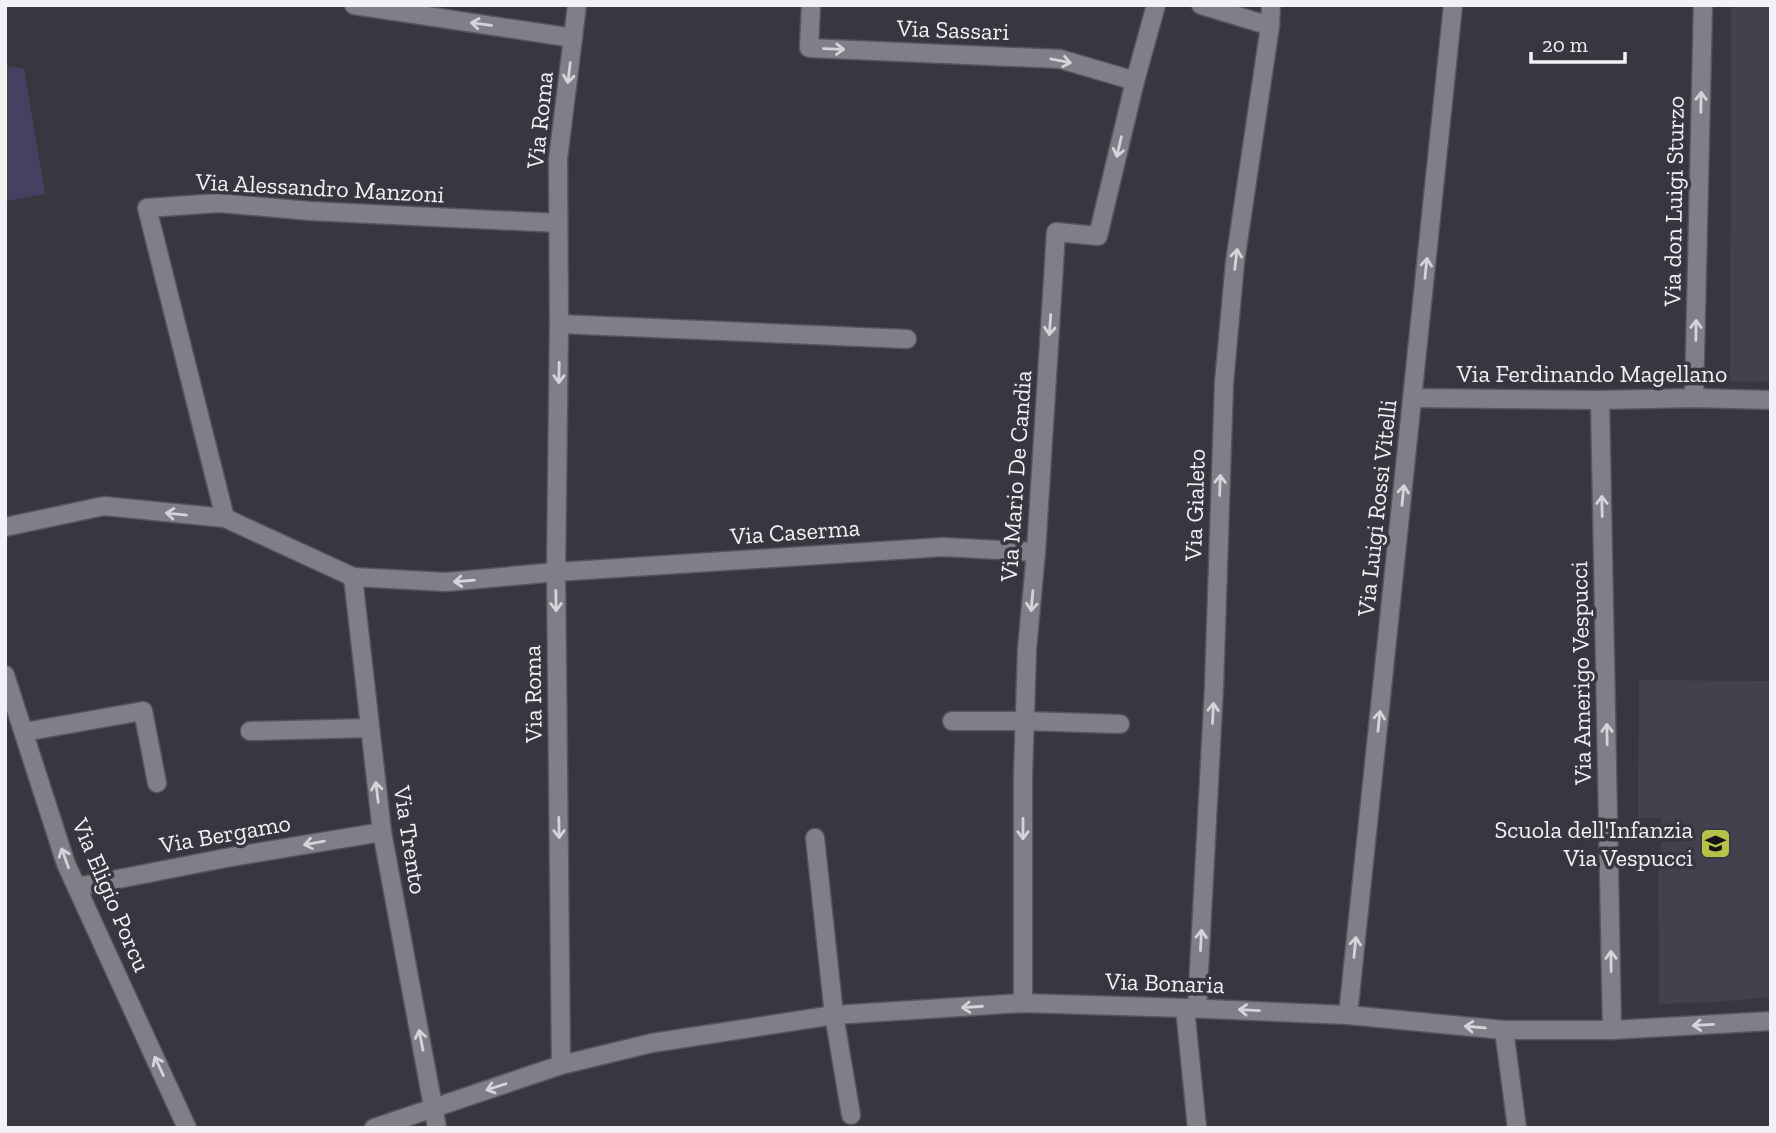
<svg xmlns="http://www.w3.org/2000/svg" width="1776" height="1133" font-family="'Zilla Slab',serif">
	<rect width="100%" height="100%" fill="#38363f"/>
	<g fill="#44414e">
		<polygon points="1731,5 1771,5 1771,381 1730,382"/>
		<polygon points="1639,680 1771,681 1771,997 1717,1002 1659,1004 1658,870 1661,869 1661,818 1638,818"/>
	</g>
	<polygon fill="#484060" points="5,64 8,64 8,66 24,69 45,194 5,201"/>
	<g fill="none" stroke-linecap="round" stroke-linejoin="round">
		<defs>
			<g id="service">
				<polyline points="952,721 1025,721 1120,724"/>
				<polyline points="250,731 370,728"/>
				<polyline points="24,732 143,711 157,783"/>
				<polyline points="815,838 834,1015 851,1115"/>
			</g>
			<g id="minor">
				<polyline points="354,5 573,38"/>
				<polyline points="811,5 809,48 1060,59 1135,81"/>
				<polyline points="1201,5 1270,26"/>
				<polyline points="559,324 907,339"/>
				<polyline points="1413,398 1600,400 1694,398 1771,400"/>
				<polyline points="1694,398 1703,5"/>
				<polyline points="1600,400 1612,1030"/>
				<polyline points="225,518 147,208 219,203 310,211 558,223"/>
				<polyline points="5,527 104,506 225,518 353,577 446,582 556,572 943,547 1036,552"/>
				<polyline points="353,577 382,832 437,1128"/>
				<polyline points="77,887 231,857 382,832"/>
				<polyline points="1023,1003 1023,776 1027,649 1036,552 1056,232 1098,236 1135,81 1156,5"/>
				<polyline points="1185,1008 1197,1128"/>
				<polyline points="1197,1008 1214,687 1224,383 1235,262 1270,26 1271,5"/>
				<polyline points="1348,1015 1453,5"/>
				<polyline points="1504,1030 1517,1128"/>
				<polyline points="561,1065 556,572 559,324 558,159 577,5"/>
				<polyline points="374,1128 561,1065 652,1043 834,1015 1023,1003 1185,1008 1348,1015 1504,1030 1612,1030 1771,1021"/>
			</g>
			<polyline id="tertiary" points="5,675 66,864 187,1128"/>
		</defs>
		<use href="#service" stroke="#56555b" stroke-width="21"/>
		<use href="#minor" stroke="#56555b" stroke-width="21"/>
		<use href="#tertiary" stroke="#56555b" stroke-width="21"/>
		<use href="#service" stroke="#807e87" stroke-width="18"/>
		<use href="#minor" stroke="#807e87" stroke-width="18"/>
		<use href="#tertiary" stroke="#807e87" stroke-width="18"/>
	</g>
	<defs><path id="oneway-shaft" d="M-6 0H5M1.5-3L5.5 0L1.5 3" fill="none" stroke-width="1.6" stroke-linecap="round" stroke-linejoin="round" transform="scale(1.75)"/></defs>
	<g stroke="#d6d4da">
		<use href="#oneway-shaft" transform="translate(481 24) rotate(-172)"/>
		<use href="#oneway-shaft" transform="translate(834 49) rotate(2)"/>
		<use href="#oneway-shaft" transform="translate(1061 61) rotate(11)"/>
		<use href="#oneway-shaft" transform="translate(569 73) rotate(97)"/>
		<use href="#oneway-shaft" transform="translate(1701 102) rotate(-89)"/>
		<use href="#oneway-shaft" transform="translate(1119 147) rotate(103)"/>
		<use href="#oneway-shaft" transform="translate(1236 259) rotate(-83)"/>
		<use href="#oneway-shaft" transform="translate(1426 268) rotate(-84)"/>
		<use href="#oneway-shaft" transform="translate(1050 325) rotate(94)"/>
		<use href="#oneway-shaft" transform="translate(1696 330) rotate(-89)"/>
		<use href="#oneway-shaft" transform="translate(559 373) rotate(91)"/>
		<use href="#oneway-shaft" transform="translate(1220 485) rotate(-88)"/>
		<use href="#oneway-shaft" transform="translate(1403 495) rotate(-84)"/>
		<use href="#oneway-shaft" transform="translate(1602 506) rotate(-91)"/>
		<use href="#oneway-shaft" transform="translate(176 514) rotate(-174)"/>
		<use href="#oneway-shaft" transform="translate(464 581) rotate(175)"/>
		<use href="#oneway-shaft" transform="translate(556 601) rotate(89)"/>
		<use href="#oneway-shaft" transform="translate(1032 601) rotate(95)"/>
		<use href="#oneway-shaft" transform="translate(1213 713) rotate(-87)"/>
		<use href="#oneway-shaft" transform="translate(1379 721) rotate(-84)"/>
		<use href="#oneway-shaft" transform="translate(1607 734) rotate(-91)"/>
		<use href="#oneway-shaft" transform="translate(377 792) rotate(-97)"/>
		<use href="#oneway-shaft" transform="translate(559 828) rotate(89)"/>
		<use href="#oneway-shaft" transform="translate(1023 829) rotate(90)"/>
		<use href="#oneway-shaft" transform="translate(314 843) rotate(170)"/>
		<use href="#oneway-shaft" transform="translate(65 858) rotate(-110)"/>
		<use href="#oneway-shaft" transform="translate(1201 940) rotate(-87)"/>
		<use href="#oneway-shaft" transform="translate(1355 947) rotate(-84)"/>
		<use href="#oneway-shaft" transform="translate(1611 961) rotate(-91)"/>
		<use href="#oneway-shaft" transform="translate(972 1007) rotate(176)"/>
		<use href="#oneway-shaft" transform="translate(1249 1010) rotate(-177)"/>
		<use href="#oneway-shaft" transform="translate(1703 1025) rotate(177)"/>
		<use href="#oneway-shaft" transform="translate(1475 1027) rotate(-175)"/>
		<use href="#oneway-shaft" transform="translate(421 1040) rotate(-101)"/>
		<use href="#oneway-shaft" transform="translate(159 1066) rotate(-115)"/>
		<use href="#oneway-shaft" transform="translate(496 1087) rotate(162)"/>
	</g>
	<defs>
		<symbol id="school-square" viewBox="-11 -11 22 22"><rect x="-9" y="-9" width="18" height="18" rx="4" fill="#b5c249" stroke="#38363f"/><path d="M0-5L7-2L0 1L-7-2ZM-4 1L0 2.5L4 1V4Q0 6-4 4Z" fill="#111"/></symbol>
	</defs>
	<g fill-rule="evenodd">
		<use href="#school-square" x="1698" y="826" width="35" height="35"/>
	</g>
	<g text-anchor="middle" stroke-width="7" stroke-linejoin="round" paint-order="stroke">
		<g font-size="24" fill="#f2f1f6" stroke="#38363f">
			<text transform="translate(953 30) rotate(2)" y="8">Via Sassari</text>
			<text transform="translate(540 120) rotate(-84)" y="8">Via Roma</text>
			<text transform="translate(320 188) rotate(3)" y="8">Via Alessandro Manzoni</text>
			<text transform="translate(1674 201) rotate(-89)" y="8">Via don Luigi Sturzo</text>
			<text x="1592" y="382">Via Ferdinando Magellano</text>
			<text transform="translate(1016 476) rotate(-86)" y="8">Via Mario De Candia</text>
			<text transform="translate(1195 505) rotate(-88)" y="8">Via Gialeto</text>
			<text transform="translate(1377 508) rotate(-84)" y="8">Via Luigi Rossi Vitelli</text>
			<text transform="translate(795 532) rotate(-4)" y="8">Via Caserma</text>
			<text transform="translate(1581 673) rotate(-91)" y="8">Via Amerigo Vespucci</text>
			<text transform="translate(533 694) rotate(-91)" y="8">Via Roma</text>
			<text transform="translate(225 834) rotate(-10)" y="8">Via Bergamo</text>
			<text transform="translate(410 840) rotate(81)" y="8">Via Trento</text>
			<text transform="translate(111 895) rotate(67)" y="8">Via Eligio Porcu</text>
			<text transform="translate(1165 983) rotate(2)" y="8">Via Bonaria</text>
		</g>
		<g font-size="24" fill="#f2f1f6" stroke="#38363f" text-anchor="end">
			<text x="1693" y="838">Scuola dell'Infanzia<tspan x="1693" dy="28">Via Vespucci</tspan></text>
		</g>
	</g>
	<rect width="1776" height="1133" fill="none" stroke="#f2f1f6" stroke-width="14"/>
	<path d="M1531 52v10h94v-10" fill="none" stroke="#f2f1f6" stroke-width="3.5"/>
	<text x="1542" y="52" font-size="21" fill="#f2f1f6" stroke="#38363f" stroke-width="5" paint-order="stroke">20 m</text>
</svg>
